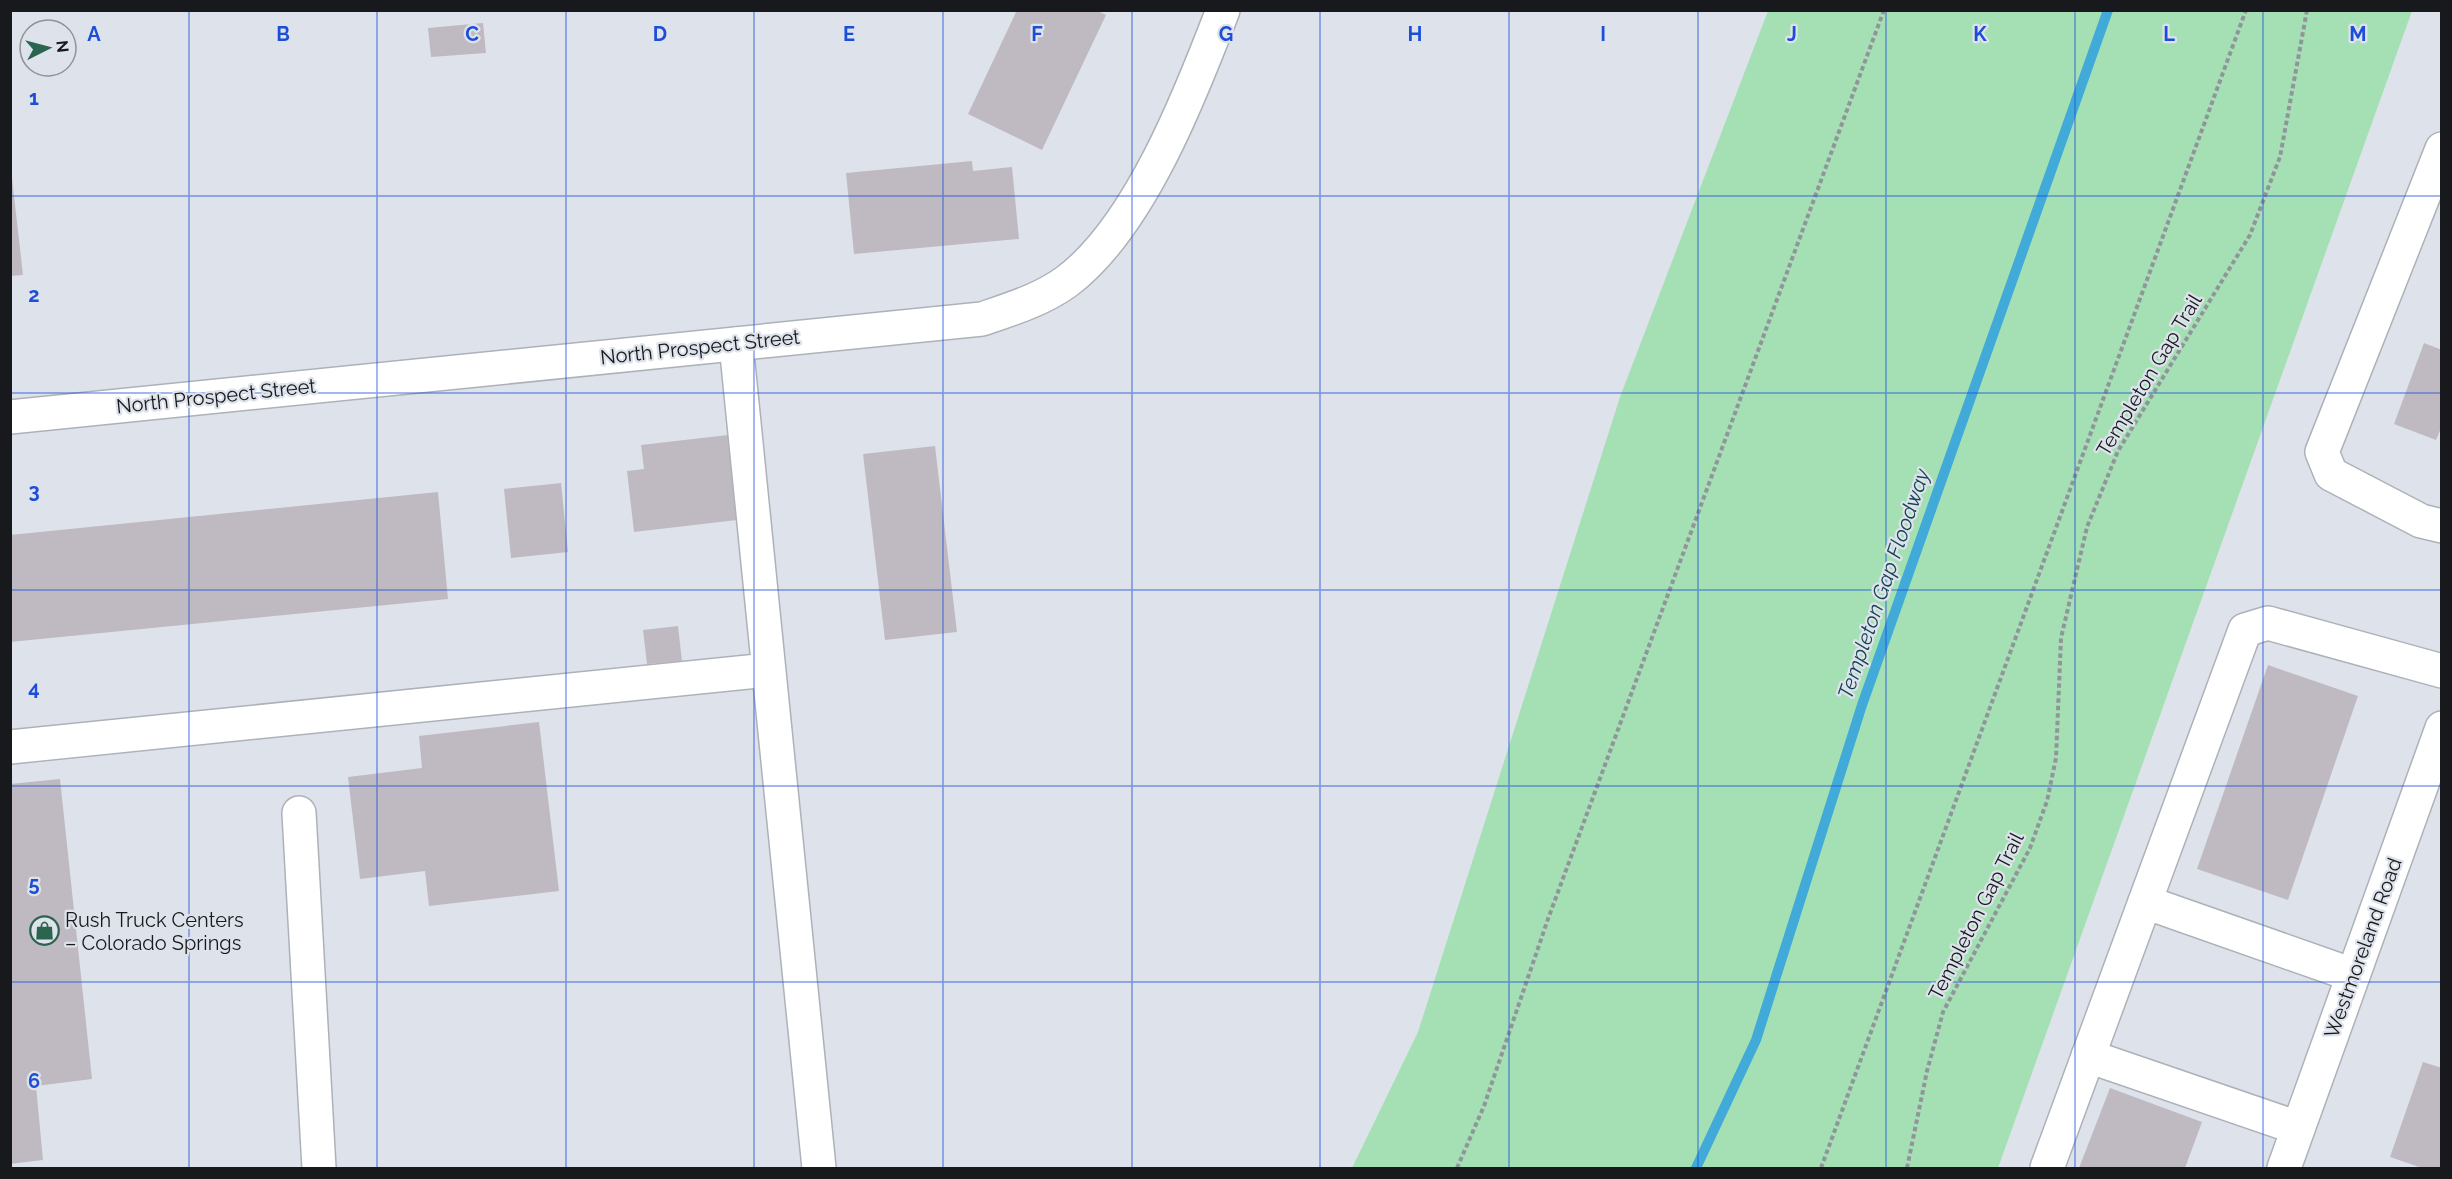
<svg xmlns="http://www.w3.org/2000/svg" width="2452" height="1179" font-family="Raleway,sans-serif">
	<rect width="100%" height="100%" fill="#dee3eb"/>
	<polygon fill="#a4e0b4" points="1768,11 2412,11 1998,1168 1352,1168 1418,1032 1620,397"/>
	<g fill="none" stroke-linecap="round" stroke-linejoin="round">
		<polyline stroke="#41aad8" stroke-width="10" points="1696,1168 1756,1040 1862,705 2108,10"/>
	</g>
	<g fill="#bfbac1">
		<polygon points="1017,10 1096,10 1106,15 1042,150 968,114"/>
		<polygon points="483,23 486,53 431,57 428,28"/>
		<polygon points="10,160 23,275 10,276"/>
		<polygon points="972,161 973,171 1012,167 1019,239 854,254 846,173"/>
		<polygon points="2424,343 2442,350 2442,426 2436,440 2394,424"/>
		<polygon points="728,435 737,520 634,532 627,471 644,469 641,445"/>
		<polygon points="935,446 957,632 885,640 863,454"/>
		<polygon points="561,483 568,552 511,558 504,489"/>
		<polygon points="438,492 448,599 10,642 10,535"/>
		<polygon points="678,626 682,661 647,664 643,630"/>
		<polygon points="2268,665 2358,696 2288,900 2197,869"/>
		<polygon points="539,722 559,891 429,906 425,871 360,879 348,777 422,768 419,736"/>
		<polygon points="60,779 92,1079 36,1086 43,1160 10,1164 10,784"/>
		<polygon points="2423,1062 2442,1068 2442,1168 2422,1168 2390,1157"/>
		<polygon points="2110,1088 2202,1122 2185,1168 2079,1168"/>
	</g>
	<g fill="none" stroke-linecap="round" stroke-linejoin="round">
		<defs>
			<g id="minor">
				<polyline points="2442,149 2322,452 2331,474 2421,521 2442,526"/>
				<polyline points="736,344 819,1168"/>
				<path d="M10 417 982 319C1011 309 1041 300 1066 282 1139 228 1191 94 1223 10"/>
				<polyline points="10,747 768,670"/>
				<polyline points="299,813 319,1168"/>
				<polyline points="2145,902 2353,975"/>
				<polyline points="2088,1056 2298,1128"/>
				<polyline points="2047,1168 2245,630 2268,623 2442,671"/>
				<polyline points="2284,1168 2442,728"/>
			</g>
		</defs>
		<use href="#minor" stroke="#adb2b9" stroke-width="36"/>
		<g stroke="#91959b" stroke-width="4" stroke-dasharray="4.5 3" stroke-linecap="butt">
			<polyline points="1457,1168 1484,1106 1548,919 1884,10"/>
			<polyline points="1821,1168 2246,10"/>
			<polyline points="1907,1168 1927,1071 1943,1012 2030,848 2047,801 2056,758 2061,638 2087,527 2118,451 2250,235 2280,157 2307,10"/>
		</g>
		<use href="#minor" stroke="#fff" stroke-width="33"/>
	</g>
	<path fill="none" stroke="#1d4ed8" stroke-width="1.5" stroke-opacity="0.55" d="M189 10V1168M377 10V1168M566 10V1168M754 10V1168M943 10V1168M1132 10V1168M1320 10V1168M1509 10V1168M1698 10V1168M1886 10V1168M2075 10V1168M2263 10V1168M10 196H2442M10 393H2442M10 590H2442M10 786H2442M10 982H2442"/>
	<defs>
		<symbol id="shop-ring" viewBox="-11 -11 22 22"><circle r="9.5" fill="#dee3eb" stroke="#2b654f" stroke-width="1.5"/><path d="M-5-2.5h2.3a2.7 3.5 0 0 1 5.4 0H5L5.5 6h-11ZM-1.5-2.5h3a1.5 2.3 0 0 0-3 0Z" fill="#2b654f"/></symbol>
	</defs>
	<g fill-rule="evenodd">
		<use href="#shop-ring" x="28" y="914" width="33" height="33"/>
	</g>
	<g text-anchor="middle" stroke-width="4.5" stroke-linejoin="round" paint-order="stroke">
		<g font-size="20" fill="#17191c" stroke="#dee3eb">
			<text transform="translate(700 347) rotate(-6)" y="7">North Prospect Street</text>
			<text transform="translate(2149 375) rotate(-59)" y="7">Templeton Gap Trail</text>
			<text transform="translate(216 396) rotate(-6)" y="7">North Prospect Street</text>
			<text transform="translate(1976 916) rotate(-63)" y="7">Templeton Gap Trail</text>
			<text transform="translate(2363 948) rotate(-70)" y="7">Westmoreland Road</text>
		</g>
		<g font-size="20" fill="#17191c" stroke="#dee3eb" text-anchor="start">
			<text x="65" y="927">Rush Truck Centers<tspan x="65" dy="23">– Colorado Springs</tspan></text>
		</g>
		<g font-size="21" font-style="italic" fill="#144154" stroke="#dee3eb">
			<text transform="translate(1884 584) rotate(-71)" y="7">Templeton Gap Floodway</text>
		</g>
	</g>
	<g font-size="20" text-anchor="middle" font-weight="bold" fill="#1d4ed8" stroke="#dee3eb" stroke-width="4.5" stroke-linejoin="round" paint-order="stroke">
		<text x="94" y="41">A</text>
		<text x="283" y="41">B</text>
		<text x="472" y="41">C</text>
		<text x="660" y="41">D</text>
		<text x="849" y="41">E</text>
		<text x="1037" y="41">F</text>
		<text x="1226" y="41">G</text>
		<text x="1415" y="41">H</text>
		<text x="1603" y="41">I</text>
		<text x="1792" y="41">J</text>
		<text x="1980" y="41">K</text>
		<text x="2169" y="41">L</text>
		<text x="2358" y="41">M</text>
		<text x="34" y="105">1</text>
		<text x="34" y="302">2</text>
		<text x="34" y="498">3</text>
		<text x="34" y="695">4</text>
		<text x="34" y="891">5</text>
		<text x="34" y="1088">6</text>
	</g>
	<rect width="2452" height="1179" fill="none" stroke="#17191c" stroke-width="24"/>
	<g transform="translate(48 48) rotate(84)"><circle r="28" fill="#dee3eb" stroke="#8e9298" stroke-width="1.5"/>
	<path d="M0-4.5L10 22L0 15L-10 22Z" fill="#2b654f"/>
	<text y="-9" font-size="16" font-weight="bold" text-anchor="middle" fill="#17191c">N</text>
	</g>
</svg>
